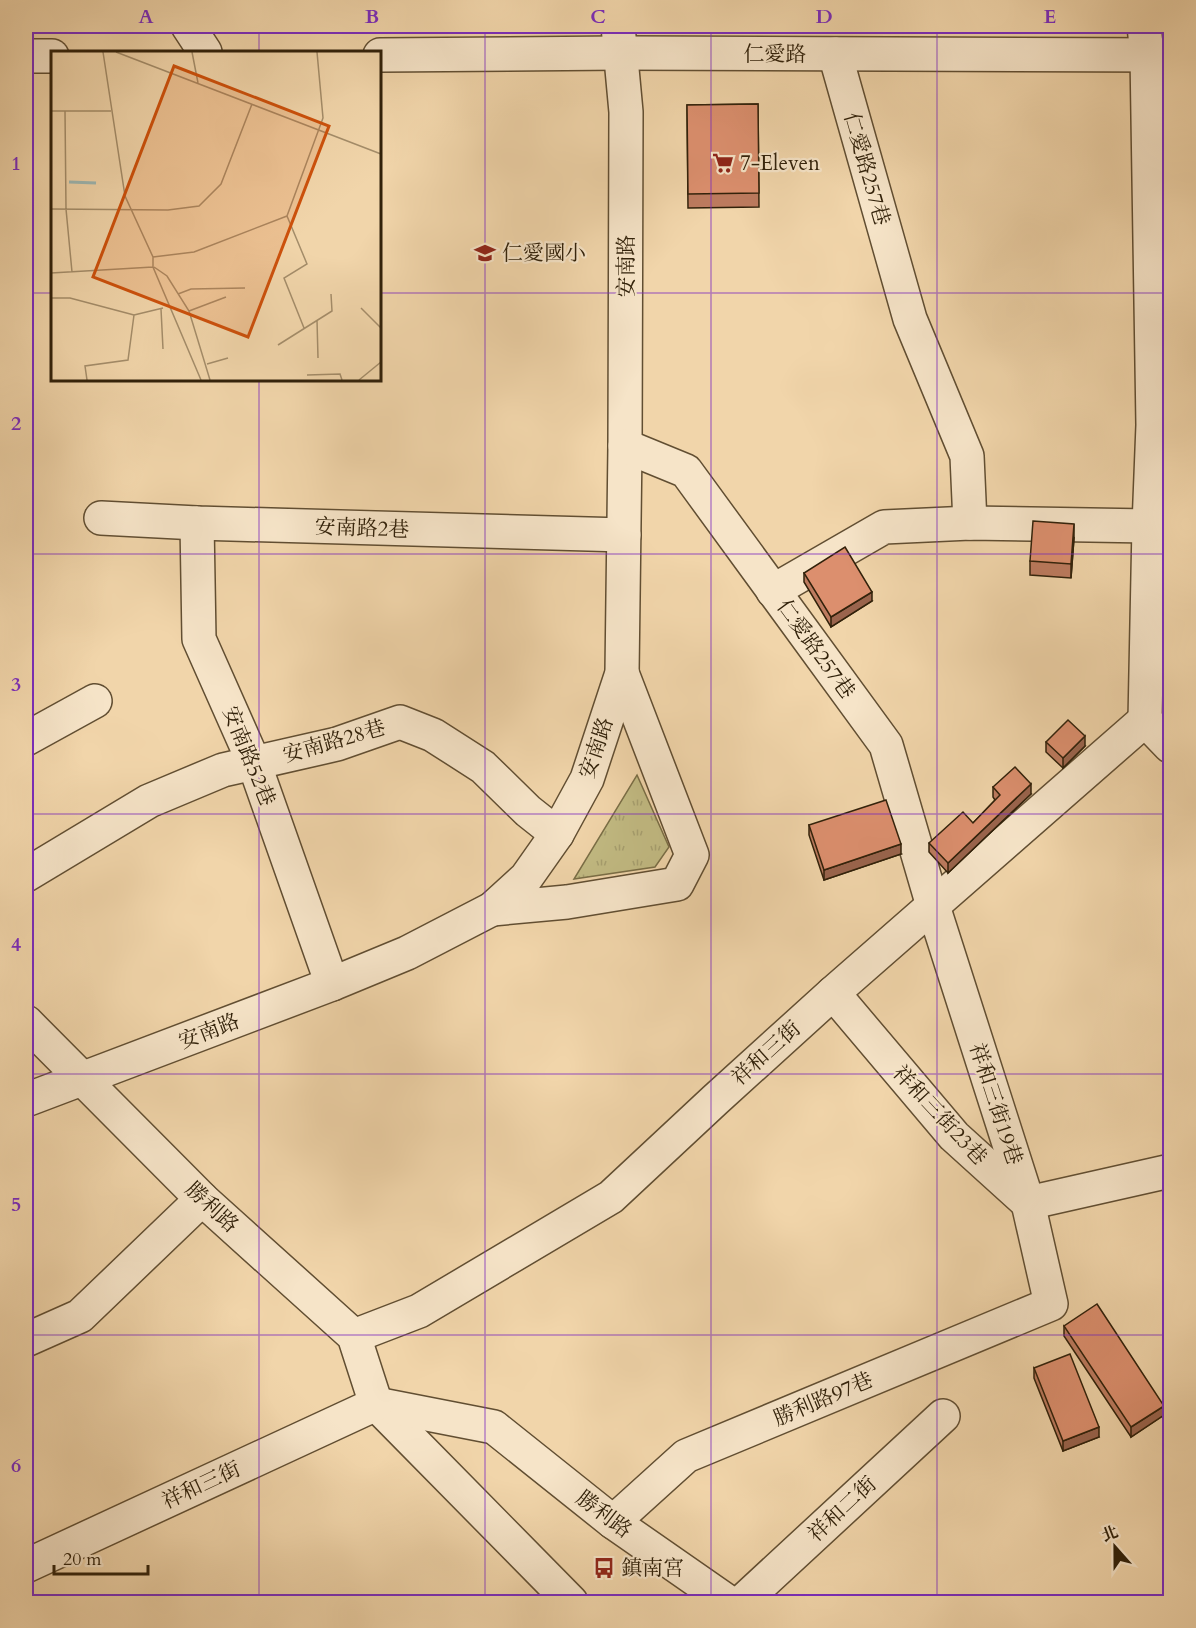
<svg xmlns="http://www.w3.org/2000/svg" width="1196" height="1628" font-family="Cardo,'Noto Serif TC',serif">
	<defs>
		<pattern id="grass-tufts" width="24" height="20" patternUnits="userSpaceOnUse" patternTransform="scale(1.5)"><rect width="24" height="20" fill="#c2bb83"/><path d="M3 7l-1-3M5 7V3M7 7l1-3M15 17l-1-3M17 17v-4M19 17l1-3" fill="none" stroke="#a7a070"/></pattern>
	</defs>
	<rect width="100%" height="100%" fill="#f1d5aa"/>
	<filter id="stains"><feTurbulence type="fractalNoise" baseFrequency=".00333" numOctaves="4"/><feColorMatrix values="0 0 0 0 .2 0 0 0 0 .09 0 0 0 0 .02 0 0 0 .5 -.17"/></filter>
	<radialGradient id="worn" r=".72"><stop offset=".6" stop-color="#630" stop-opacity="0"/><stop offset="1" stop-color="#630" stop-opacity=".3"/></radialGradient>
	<polygon fill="url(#grass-tufts)" stroke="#7a6e46" stroke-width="1.5" points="637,775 669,847 655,867 574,879"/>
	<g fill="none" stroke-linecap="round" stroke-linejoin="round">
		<defs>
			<g id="minor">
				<polyline points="188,26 205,52"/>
				<polyline points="1144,26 1147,55 1153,425 1149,526 1145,720 1170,746"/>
				<polyline points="835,54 910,319 967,456 970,523"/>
				<polyline points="380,55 621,53 1170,55"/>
				<polyline points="26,56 52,56"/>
				<polyline points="101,518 197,523 624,535"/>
				<polyline points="197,523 199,639 254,763 332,984"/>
				<polyline points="773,591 884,527 970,523 1149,526"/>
				<polyline points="26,739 95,701"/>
				<polyline points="26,875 149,801 223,770 337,744 400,722 433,735 483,767 528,811 557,834"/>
				<polyline points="492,909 567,902 677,884 692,855 622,673"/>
				<polyline points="833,993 954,1136 1028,1203 1170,1171"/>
				<polyline points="26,1022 202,1199 354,1336 376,1404 571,1602"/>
				<polyline points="26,1100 332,984 407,953 492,909 526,878 557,834 587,779 622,673 625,446 626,112 618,26"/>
				<polyline points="354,1336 419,1311 611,1197 715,1100 833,993 1145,720"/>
				<polyline points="26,1340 80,1316 202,1199"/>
				<polyline points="376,1404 494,1427 613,1522 728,1602"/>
				<polyline points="613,1522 686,1456 1051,1304 1028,1203 933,906 886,745 686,471 625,446"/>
				<polyline points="26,1566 376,1404"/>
				<polyline points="742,1602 943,1416"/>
			</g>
		</defs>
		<use href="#minor" stroke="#614e32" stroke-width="36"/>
		<use href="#minor" stroke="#f6e4c8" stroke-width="33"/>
	</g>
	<g fill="#bd7b5f" stroke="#31210a" stroke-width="1.5">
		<polygon points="758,104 759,207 688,208 687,105"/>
		<polygon points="1074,538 1071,578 1030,575 1030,561"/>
		<polygon points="804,573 872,601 831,627 804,582"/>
		<polygon points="1046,742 1085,746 1063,768 1046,752"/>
		<polygon points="993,787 1031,794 948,873 929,852 929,843 973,823 995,800 993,797"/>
		<polygon points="809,825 901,854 824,880 809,835"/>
		<polygon points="1064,1326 1164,1415 1131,1437 1064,1336"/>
		<polygon points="1034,1368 1099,1437 1063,1451 1034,1378"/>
	</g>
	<g fill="#9a644d" stroke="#31210a" stroke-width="1.5">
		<polygon points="1074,524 1074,538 1071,578 1071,564"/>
		<polygon points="872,592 872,601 831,627 831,617"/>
		<polygon points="1085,736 1085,746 1063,768 1063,758"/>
		<polygon points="1031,784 1031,794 948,873 948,863"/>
		<polygon points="901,844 901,854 824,880 824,870"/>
		<polygon points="1164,1406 1164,1415 1131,1437 1131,1427"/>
		<polygon points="1099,1427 1099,1437 1063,1451 1063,1441"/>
	</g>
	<g fill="#dc8f6e" stroke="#31210a" stroke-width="1.5">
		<polygon points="758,104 759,193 688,194 687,105"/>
		<polygon points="1033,521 1074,524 1071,564 1030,561"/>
		<polygon points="845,547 872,592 831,617 804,573"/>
		<polygon points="1068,720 1085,736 1063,758 1046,742"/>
		<polygon points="1015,767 1031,784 948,863 929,843 963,812 973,823 1000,795 993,787"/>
		<polygon points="886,800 901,844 824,870 809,825"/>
		<polygon points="1097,1304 1164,1406 1131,1427 1064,1326"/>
		<polygon points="1070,1354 1099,1427 1063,1441 1034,1368"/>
	</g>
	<path fill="none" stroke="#7b2cbf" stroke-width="1.5" stroke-opacity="0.55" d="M259 26V52M485 26V1602M711 26V1602M937 26V1602M26 293H52M380 293H1170M259 380V1602M26 554H1170M26 814H1170M26 1074H1170M26 1335H1170"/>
	<defs>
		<symbol id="supermarket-bare" viewBox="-9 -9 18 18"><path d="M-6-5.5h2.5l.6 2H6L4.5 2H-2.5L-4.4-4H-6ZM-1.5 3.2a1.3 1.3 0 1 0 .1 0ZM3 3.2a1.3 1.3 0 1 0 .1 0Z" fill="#8f2418" stroke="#f6e4c8" stroke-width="2.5" paint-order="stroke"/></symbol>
		<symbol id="school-bare" viewBox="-9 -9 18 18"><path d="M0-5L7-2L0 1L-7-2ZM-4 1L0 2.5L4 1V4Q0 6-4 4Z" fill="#8f2418" stroke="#f6e4c8" stroke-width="2.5" paint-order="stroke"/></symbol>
		<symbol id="bus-bare" viewBox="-9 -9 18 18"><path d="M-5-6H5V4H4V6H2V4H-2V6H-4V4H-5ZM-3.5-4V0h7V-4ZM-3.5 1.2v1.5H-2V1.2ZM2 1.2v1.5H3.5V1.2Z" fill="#8f2418" stroke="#f6e4c8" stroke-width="2.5" paint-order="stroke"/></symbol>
	</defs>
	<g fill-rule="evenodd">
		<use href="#supermarket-bare" x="708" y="148" width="30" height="30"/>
		<use href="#school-bare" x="470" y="238" width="30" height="30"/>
		<use href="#bus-bare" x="589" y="1553" width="30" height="30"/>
	</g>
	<g text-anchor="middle" stroke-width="4.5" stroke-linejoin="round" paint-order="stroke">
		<g font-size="21" fill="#31210a" stroke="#f6e4c8">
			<text x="775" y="61">仁愛路</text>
			<text transform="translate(867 169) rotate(74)" y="7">仁愛路257巷</text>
			<text transform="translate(626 266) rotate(-90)" y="7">安南路</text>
			<text transform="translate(362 528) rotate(2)" y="7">安南路2巷</text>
			<text transform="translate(816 649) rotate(54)" y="7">仁愛路257巷</text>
			<text transform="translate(334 741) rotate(-16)" y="7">安南路28巷</text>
			<text transform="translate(596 748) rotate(-71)" y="7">安南路</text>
			<text transform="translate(249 756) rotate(68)" y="7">安南路52巷</text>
			<text transform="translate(209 1031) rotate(-21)" y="7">安南路</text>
			<text transform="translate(766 1053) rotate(-42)" y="7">祥和三街</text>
			<text transform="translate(996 1104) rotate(72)" y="7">祥和三街19巷</text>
			<text transform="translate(940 1115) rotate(47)" y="7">祥和三街23巷</text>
			<text transform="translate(212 1207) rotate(43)" y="7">勝利路</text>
			<text transform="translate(823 1399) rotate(-23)" y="7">勝利路97巷</text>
			<text transform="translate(201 1485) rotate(-25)" y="7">祥和三街</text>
			<text transform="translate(842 1509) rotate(-43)" y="7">祥和二街</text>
			<text transform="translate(604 1514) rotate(37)" y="7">勝利路</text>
		</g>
		<g font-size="21" fill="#31210a" stroke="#f6e4c8" text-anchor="start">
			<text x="740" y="170">7-Eleven</text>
			<text x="502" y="260">仁愛國小</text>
			<text x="621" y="1575">鎮南宮</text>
		</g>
	</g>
	<g transform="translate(51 51)">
		<rect width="330" height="330" fill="#f1d5aa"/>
		<path fill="none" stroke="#9db7b2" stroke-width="3" d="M18 131 45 132"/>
		<path fill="none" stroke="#a48d6a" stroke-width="1.5" d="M52 1 74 145 102 206V216L150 329M65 1 330 103M141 1 147 32M0 60H60M14 60 15 158 21 221M0 158 117 159 148 155 170 133 201 53M102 206 143 201 236 165M103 216 116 225 138 260 159 329M0 222 102 216M127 243 140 238 194 237M0 247H19L83 264M310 257 330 277M110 258 112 298M138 260 175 246M83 264 112 257M266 269 267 307M253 277 233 227 256 213 236 165 272 67 266 1M227 294 281 260 280 243M156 313 177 307M256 324 289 323 291 329M36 329 34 315 77 309 83 264M308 329 330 311"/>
		<path fill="#cd510c" fill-opacity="0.15" stroke="#cd510c" stroke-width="3" d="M123 15 278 75 197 286 42 226Z"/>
		<rect width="330" height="330" fill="none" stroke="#31210a" stroke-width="3"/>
	</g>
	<rect width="1196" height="1628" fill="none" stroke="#f1d5aa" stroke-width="66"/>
	<g transform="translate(1115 1547) rotate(339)" stroke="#f6e4c8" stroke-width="4.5" paint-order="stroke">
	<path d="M0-4.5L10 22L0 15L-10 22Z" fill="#31210a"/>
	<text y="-9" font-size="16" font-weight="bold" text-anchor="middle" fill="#31210a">北</text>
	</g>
	<path d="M54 1565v9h94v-9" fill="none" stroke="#31210a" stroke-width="3"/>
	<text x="63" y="1565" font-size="18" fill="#31210a" stroke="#f6e4c8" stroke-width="4.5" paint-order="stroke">20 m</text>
	<rect x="33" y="33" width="1130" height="1562" fill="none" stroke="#7b2cbf" stroke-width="2"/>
	<g font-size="20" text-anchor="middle" font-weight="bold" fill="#7b2cbf">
		<text x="146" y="23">A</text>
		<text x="372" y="23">B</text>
		<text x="598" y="23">C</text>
		<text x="824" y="23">D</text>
		<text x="1050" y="23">E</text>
		<text x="16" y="170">1</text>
		<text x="16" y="430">2</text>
		<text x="16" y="691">3</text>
		<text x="16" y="951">4</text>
		<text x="16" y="1211">5</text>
		<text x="16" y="1472">6</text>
	</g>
	<rect width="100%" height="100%" filter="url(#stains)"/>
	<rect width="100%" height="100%" fill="url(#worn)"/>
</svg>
